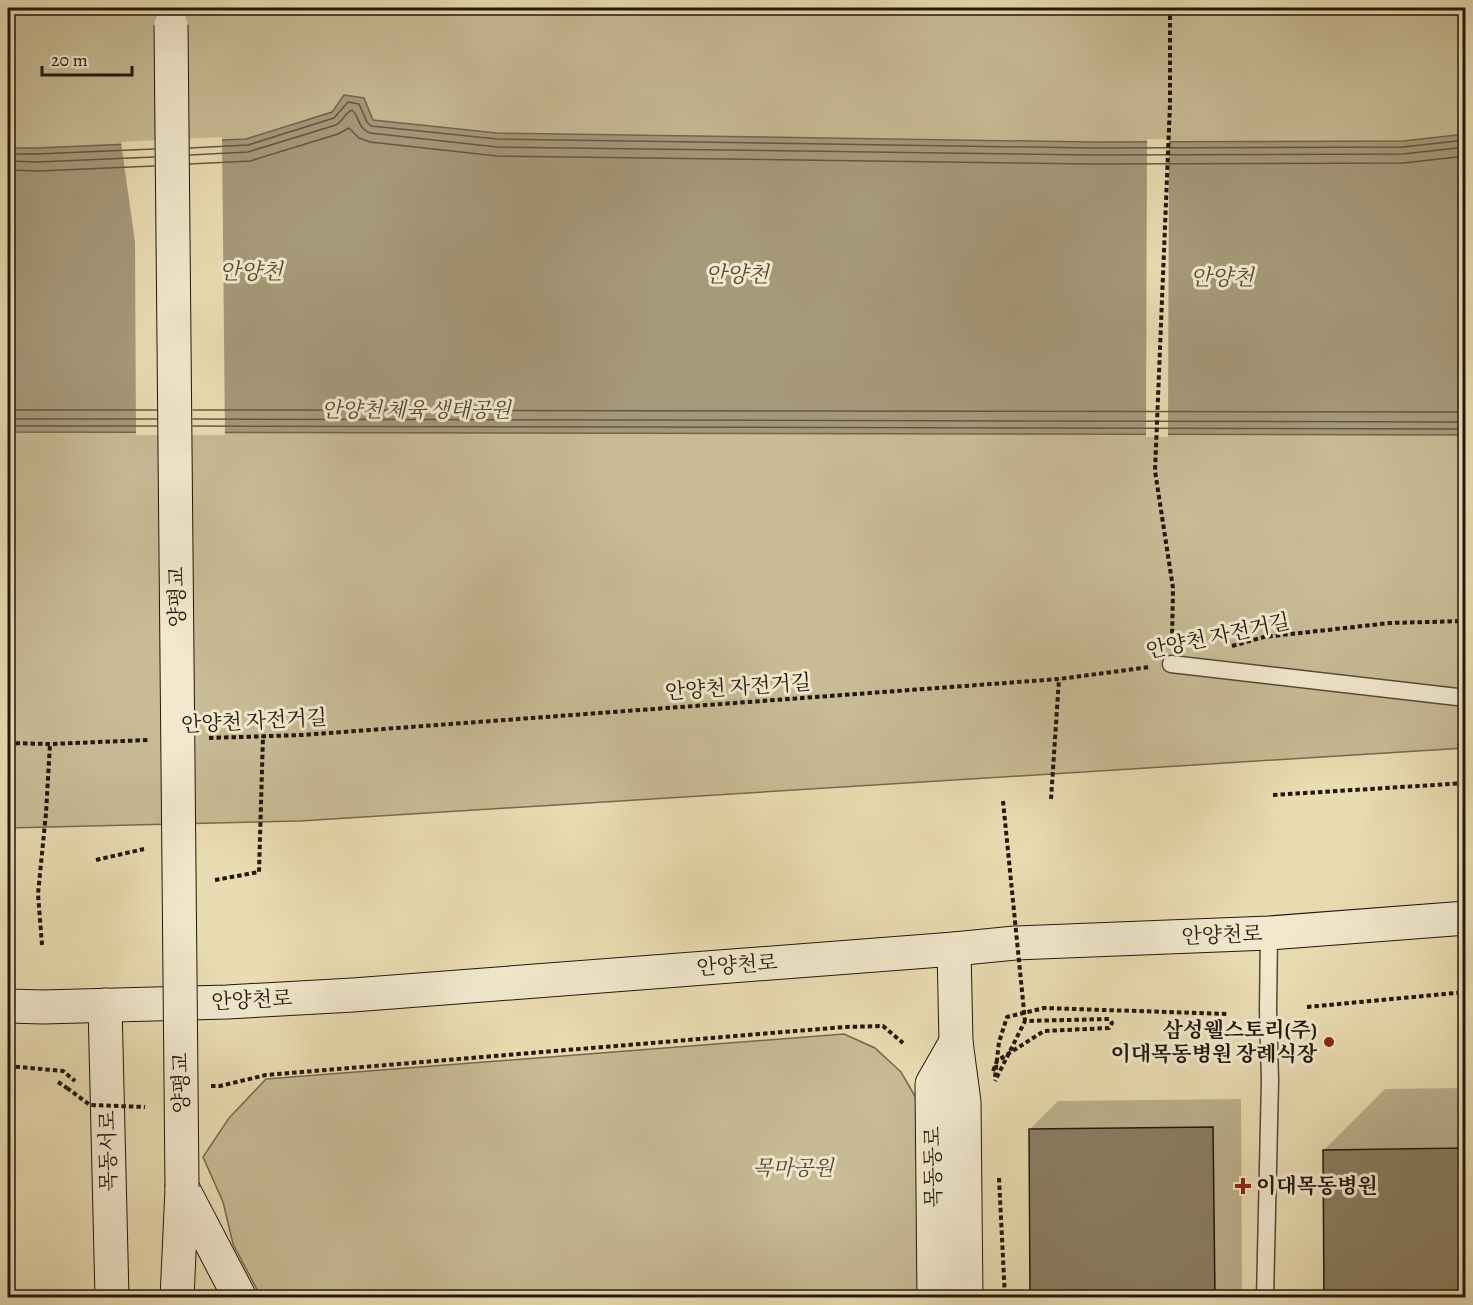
<svg xmlns="http://www.w3.org/2000/svg" width="1473" height="1305" font-family="Alegreya,'Noto Serif KR',serif">
	<rect width="100%" height="100%" fill="#eadcb2"/>
	<filter id="stains"><feTurbulence type="fractalNoise" baseFrequency=".00333" numOctaves="4"/><feColorMatrix values="0 0 0 0 .2 0 0 0 0 .09 0 0 0 0 .02 0 0 0 .5 -.17"/></filter>
	<radialGradient id="worn" r=".72"><stop offset=".6" stop-color="#630" stop-opacity="0"/><stop offset="1" stop-color="#630" stop-opacity=".3"/></radialGradient>
	<g fill="#c8bb96" stroke="#746a51" stroke-width="1.5">
		<polygon points="8,8 1465,8 1465,748 300,821 8,828"/>
		<polygon points="844,1034 875,1048 901,1072 923,1110 924,1297 261,1297 233,1244 223,1202 203,1157 229,1118 266,1079"/>
	</g>
	<polygon fill="#a6997a" stroke="#71654e" stroke-width="1.5" points="344,95 364,98 373,120 497,133 1092,142 1403,141 1465,134 1465,435 8,432 8,148 37,148 246,139 332,112"/>
	<g fill="#eadcb2">
		<polygon points="222,137 225,435 136,435 135,242 121,142"/>
		<polygon points="1147,139 1169,139 1168,437 1146,437"/>
	</g>
	<g fill="#0003">
		<polygon points="1466,1088 1466,1298 1324,1150 1385,1089"/>
		<polygon points="1241,1099 1242,1298 1031,1298 1030,1129 1058,1101"/>
	</g>
	<g fill="none" stroke-linecap="round" stroke-linejoin="round">
		<g stroke="#645843" stroke-width="1.5">
			<polyline points="190,148 248,145 334,118 348,102 359,104 367,122 371,126 497,139 1092,148 1403,147 1466,140"/>
			<polyline points="8,154 37,154 154,149"/>
			<path d="M190 155 248 152 336 125C343 121 345 113 352 110 360 117 357 128 370 133L497 147 1092 155 1403 154 1466 147"/>
			<polyline points="8,161 37,162 154,157"/>
			<polyline points="190,164 250,161 338,134 349,128 359,138 370,142 497,156 1092,164 1403,163 1466,156"/>
			<polyline points="8,170 38,171 154,166"/>
			<polyline points="8,410 157,410"/>
			<polyline points="193,410 1466,412"/>
			<polyline points="8,419 157,419"/>
			<polyline points="193,419 1466,422"/>
			<polyline points="8,426 157,426"/>
			<polyline points="193,426 1466,429"/>
		</g>
	</g>
	<g fill="#8a7e62" stroke="#21180c" stroke-width="1.5">
		<polygon points="1213,1127 1215,1298 1030,1298 1029,1129"/>
		<polygon points="1466,1148 1466,1298 1324,1298 1323,1150"/>
	</g>
	<g fill="none" stroke-linecap="round" stroke-linejoin="round">
		<defs>
			<g id="lane">
				<polyline points="1171,664 1466,698"/>
				<polyline points="1265,1298 1270,1080 1268,1010 1269,933"/>
			</g>
			<g id="secondary">
				<polyline points="954,949 956,1042 964,1102 966,1298"/>
				<polyline points="105,1005 112,1298"/>
				<polyline points="8,1006 43,1007 227,1002 353,995 954,949 1015,943 1269,933 1466,918"/>
				<polyline points="182,1187 240,1298"/>
				<polyline points="177,1298 182,1189"/>
				<polyline points="934,1298 932,1084 956,1042"/>
			</g>
		</defs>
		<use href="#lane" stroke="#534936" stroke-width="19"/>
		<use href="#secondary" stroke="#21180c" stroke-width="35"/>
		<g stroke="#21180c" stroke-width="4" stroke-dasharray="4.5 3" stroke-linecap="butt">
			<polyline points="1170,8 1170,104 1155,471 1173,588 1172,641"/>
			<polyline points="1232,646 1264,637 1390,623 1466,621"/>
			<polyline points="209,738 302,735 1059,679 1150,667"/>
			<polyline points="8,743 50,744 148,740"/>
			<polyline points="1273,795 1466,783"/>
			<polyline points="1051,799 1059,679"/>
			<polyline points="96,860 144,849"/>
			<polyline points="215,880 259,872 263,736"/>
			<polyline points="42,945 38,894 46,813 50,744"/>
			<polyline points="1307,1007 1466,992"/>
			<polyline points="8,1066 63,1071 75,1081"/>
			<polyline points="993,1071 997,1061 1044,1031 1109,1028 1112,1023 1109,1019 1025,1021 995,1081"/>
			<polyline points="995,1077 999,1042 1007,1017 1044,1008 1228,1014"/>
			<polyline points="58,1082 67,1088"/>
			<polyline points="211,1086 220,1086 266,1075 844,1027 883,1026 903,1043"/>
			<polyline points="999,1178 1005,1298"/>
		</g>
		<use href="#lane" stroke="#f1e8cd" stroke-width="16"/>
		<use href="#secondary" stroke="#f1e8cd" stroke-width="33"/>
		<defs>
			<polyline id="secondary-bridge" points="171,25 182,1187"/>
		</defs>
		<use href="#secondary-bridge" stroke="#21180c" stroke-width="35" stroke-linecap="butt"/>
		<g stroke="#21180c" stroke-width="4" stroke-dasharray="4.5 3" stroke-linecap="butt">
			<polyline points="1003,801 1025,1021"/>
			<polyline points="67,1088 90,1105 145,1107"/>
		</g>
		<use href="#secondary-bridge" stroke="#f1e8cd" stroke-width="33"/>
	</g>
	<g fill="#8f2418" stroke="#f1e8cd" stroke-width="2">
		<circle cx="1329" cy="1042" r="6"/>
		<path d="M1240 1177h6v6h6v6h-6v6h-6v-6h-6v-6h6z"/>
	</g>
	<g text-anchor="middle" stroke-width="6" stroke-linejoin="round" paint-order="stroke">
		<g font-size="21" font-style="italic" fill="#534935" stroke="#f1e8cd">
			<text x="416" y="417">안양천 체육 생태공원</text>
			<text x="793" y="1175">목마공원</text>
		</g>
		<g font-size="21" fill="#21180c" stroke="#f1e8cd">
			<text transform="translate(177 597) rotate(-91)" y="7">양평교</text>
			<text transform="translate(1218 636) rotate(-12)" y="7">안양천 자전거길</text>
			<text transform="translate(738 687) rotate(-4)" y="7">안양천 자전거길</text>
			<text transform="translate(254 721) rotate(-3)" y="7">안양천 자전거길</text>
			<text transform="translate(1222 935) rotate(-2)" y="7">안양천로</text>
			<text transform="translate(737 965) rotate(-4)" y="7">안양천로</text>
			<text transform="translate(252 1000) rotate(-3)" y="7">안양천로</text>
			<text transform="translate(181 1083) rotate(-91)" y="7">양평교</text>
			<text transform="translate(108 1151) rotate(-91)" y="7">목동서로</text>
			<text transform="translate(933 1167) rotate(-91)" y="7">목동동로</text>
		</g>
		<g font-size="21" font-weight="bold" fill="#21180c" stroke="#f1e8cd" text-anchor="end">
			<text x="1317" y="1037">삼성웰스토리(주)<tspan x="1317" dy="24">이대목동병원 장례식장</tspan></text>
			<text x="1256" y="1193" text-anchor="start">이대목동병원</text>
		</g>
		<g font-size="22" font-style="italic" fill="#564c38" stroke="#f1e8cd">
			<text x="251" y="279">안양천</text>
			<text x="737" y="282">안양천</text>
			<text x="1222" y="285">안양천</text>
		</g>
	</g>
	<rect width="1473" height="1305" fill="none" stroke="#eadcb2" stroke-width="30"/>
	<rect x="9" y="9" width="1455" height="1287" fill="none" stroke="#21180c" stroke-width="3"/>
	<rect x="15" y="15" width="1443" height="1275" fill="none" stroke="#21180c" stroke-width="1.5"/>
	<path d="M42 66v9h90v-9" fill="none" stroke="#21180c" stroke-width="3"/>
	<text x="51" y="66" font-size="18" fill="#21180c" stroke="#f1e8cd" stroke-width="4.5" paint-order="stroke">20 m</text>
	<rect width="100%" height="100%" filter="url(#stains)"/>
	<rect width="100%" height="100%" fill="url(#worn)"/>
</svg>
